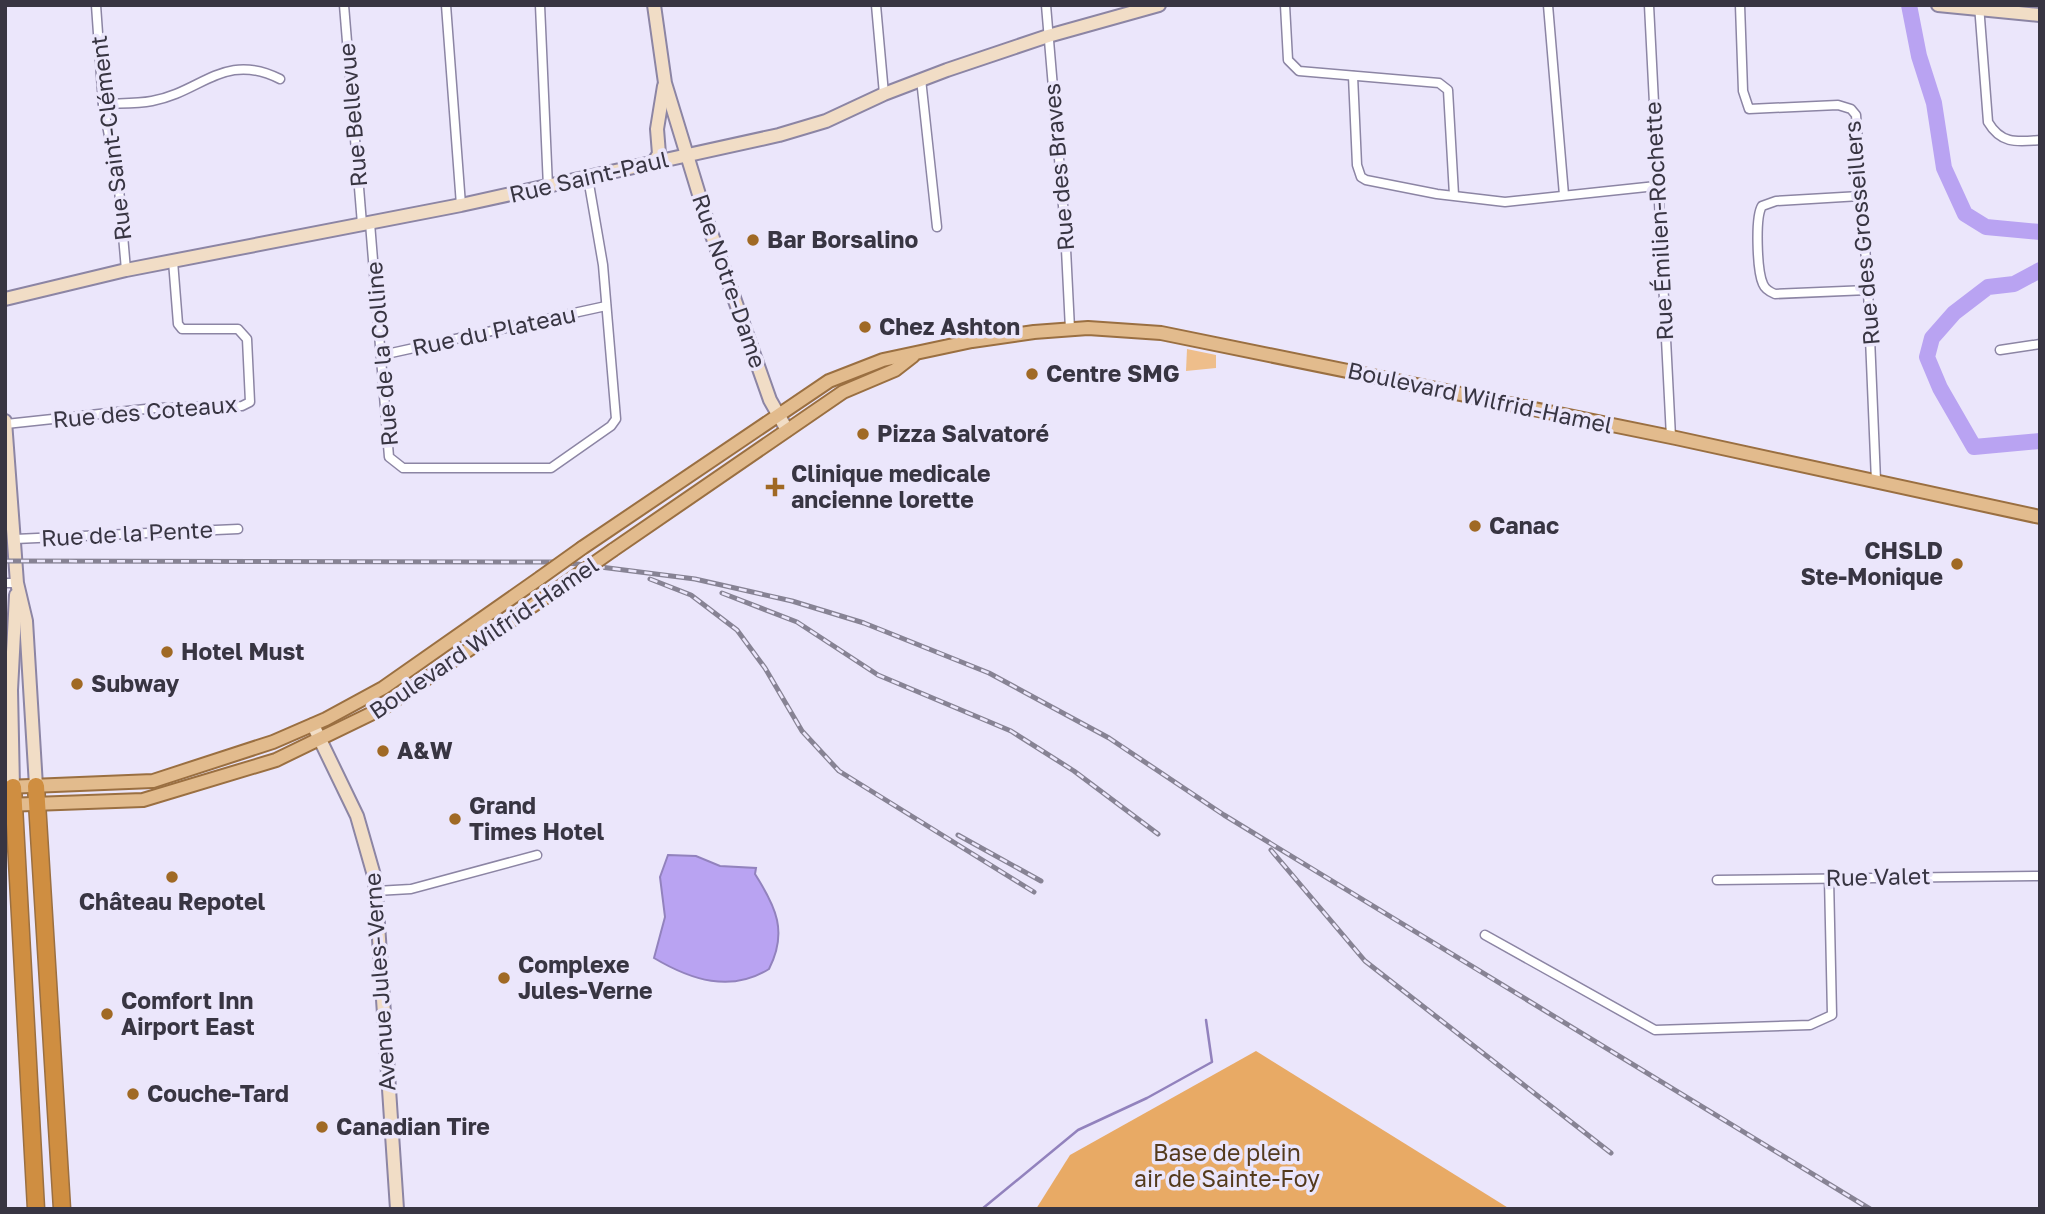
<svg xmlns="http://www.w3.org/2000/svg" width="2045" height="1214" font-family="'Golos Text',sans-serif">
	<rect width="100%" height="100%" fill="#ebe6fb"/>
	<polygon fill="#eebe8b" points="1187,349 1216,355 1216,368 1186,371"/>
	<polygon fill="#e8aa65" points="1256,1051 1510,1209 1036,1209 1070,1155"/>
	<path fill="#b9a3f2" stroke="#9282bd" stroke-width="2" d="M668 855 696 856 720 866 756 868 755 874C776 907 788 932 769 969 731 993 691 980 654 958L665 917 660 877Z"/>
	<g fill="none" stroke-linecap="round" stroke-linejoin="round">
		<polyline stroke="#9282bd" stroke-width="2.5" points="982,1209 1078,1130 1147,1098 1212,1062 1206,1020"/>
		<g stroke="#b9a3f2" stroke-width="16">
			<polyline points="1909,5 1919,56 1934,103 1944,168 1965,214 1986,227 2040,232"/>
			<polyline points="2040,270 2014,284 1988,287 1954,313 1932,338 1927,357 1940,388 1974,447 2040,441"/>
		</g>
		<defs>
			<g id="street">
				<polyline points="96,5 103,104 119,189 126,270"/>
				<polyline points="344,5 362,224"/>
				<polyline points="446,5 461,205"/>
				<polyline points="540,5 548,187"/>
				<polyline points="876,5 884,94"/>
				<polyline points="1046,5 1065,229 1070,329"/>
				<polyline points="1285,5 1288,60 1299,71 1439,83 1448,90 1454,195"/>
				<polyline points="1548,5 1564,195"/>
				<polyline points="1649,5 1671,437"/>
				<polyline points="1740,5 1743,91 1749,109 1838,105 1851,109 1856,115 1868,290 1876,481"/>
				<path d="M1979 5 1988 122C2001 144 2016 142 2040 140"/>
				<polyline points="1353,76 1357,165 1361,177 1366,180 1437,194 1505,202 1656,186"/>
				<polyline points="921,79 937,227"/>
				<path d="M103 104C119 103 136 104 152 101 202 92 224 51 280 79"/>
				<path d="M1860 196 1776 201 1762 206C1755 217 1757 271 1763 284 1765 289 1770 292 1775 294L1868 290"/>
				<polyline points="370,223 389,457 403,468 551,468 611,426 616,419 603,265 588,178"/>
				<polyline points="2000,350 2040,344"/>
				<polyline points="382,355 606,306"/>
				<polyline points="6,424 155,408 242,406 250,402 247,339 238,329 182,329 178,324 173,261"/>
				<polyline points="15,539 238,529"/>
				<polyline points="5,583 17,583"/>
				<polyline points="1717,880 2040,876"/>
				<polyline points="376,891 411,889 537,855"/>
				<polyline points="1485,935 1655,1030 1810,1025 1832,1015 1829,878"/>
			</g>
			<g id="secondary">
				<polyline points="654,5 665,83 708,224 770,400 787,430"/>
				<polyline points="1938,5 2040,15"/>
				<polyline points="653,163 659,154 657,129 664,86"/>
				<polyline points="5,299 126,270 461,205 779,135 826,121 884,94 947,70 1048,36 1159,5"/>
				<polyline points="5,421 17,583 26,621 36,786"/>
				<polyline points="313,725 357,816 375,879 397,1209"/>
				<polyline points="13,787 11,690 16,595"/>
			</g>
			<g id="primary">
				<polyline points="582,548 829,381 883,360 972,341 1034,332 1088,328 1161,333 1676,438 2040,517"/>
				<polyline points="613,550 843,392 895,370 913,356"/>
				<polyline points="6,787 153,781 273,742 326,719 383,688 540,578"/>
				<polyline points="5,805 143,800 276,760 385,707 553,592"/>
			</g>
			<g id="highway">
				<polyline points="36,786 62,1209"/>
				<polyline points="13,787 36,1209"/>
			</g>
		</defs>
		<use href="#street" stroke="#8c85a4" stroke-width="11"/>
		<use href="#secondary" stroke="#8c85a4" stroke-width="16"/>
		<use href="#primary" stroke="#9a6f41" stroke-width="16"/>
		<use href="#highway" stroke="#9a6f41" stroke-width="19"/>
		<use href="#street" stroke="#fff" stroke-width="8"/>
		<use href="#secondary" stroke="#f1ddc6" stroke-width="12"/>
		<use href="#primary" stroke="#e2bb8d" stroke-width="12"/>
		<use href="#highway" stroke="#cf8e41" stroke-width="16"/>
		<defs>
			<g id="rail">
				<polyline points="5,561 561,562 695,579 792,601 864,623 989,673 1109,738 1224,815 1870,1209"/>
				<polyline points="650,579 691,595 737,630 765,668 802,731 839,771 1034,892"/>
				<polyline points="722,593 797,622 878,675 1011,731 1074,771 1158,834"/>
				<polyline points="958,835 1041,881"/>
				<polyline points="1271,850 1365,961 1611,1153"/>
			</g>
		</defs>
		<use href="#rail" stroke="#878394" stroke-width="5"/>
		<use href="#rail" stroke="#ebe6fb" stroke-width="2.5" stroke-dasharray="8" stroke-linecap="butt"/>
		<defs>
			<g id="primary-bridge">
				<polyline points="540,578 582,548"/>
				<polyline points="553,592 613,550"/>
			</g>
		</defs>
		<use href="#primary-bridge" stroke="#9a6f41" stroke-width="16" stroke-linecap="butt"/>
		<use href="#primary-bridge" stroke="#e2bb8d" stroke-width="12"/>
	</g>
	<g fill="#a06924" stroke="#ebe6fb" stroke-width="2.5">
		<circle cx="753" cy="240" r="7"/>
		<circle cx="865" cy="327" r="7"/>
		<circle cx="1032" cy="374" r="7"/>
		<circle cx="863" cy="434" r="7"/>
		<path d="M771.5 476.5h7v7h7v7h-7v7h-7v-7h-7v-7h7z"/>
		<circle cx="1475" cy="526" r="7"/>
		<circle cx="1957" cy="564" r="7"/>
		<circle cx="167" cy="652" r="7"/>
		<circle cx="77" cy="684" r="7"/>
		<circle cx="383" cy="751" r="7"/>
		<circle cx="455" cy="819" r="7"/>
		<circle cx="172" cy="877" r="7"/>
		<circle cx="504" cy="978" r="7"/>
		<circle cx="107" cy="1014" r="7"/>
		<circle cx="133" cy="1094" r="7"/>
		<circle cx="322" cy="1127" r="7"/>
	</g>
	<g text-anchor="middle" stroke-width="7" stroke-linejoin="round" paint-order="stroke">
		<g font-size="23" fill="#383542" stroke="#ebe6fb">
			<text transform="translate(353 115) rotate(-95)" y="8">Rue Bellevue</text>
			<text transform="translate(111 138) rotate(-97)" y="8">Rue Saint-Clément</text>
			<text transform="translate(1059 167) rotate(-95)" y="8">Rue des Braves</text>
			<text transform="translate(589 177) rotate(-13)" y="8">Rue Saint-Paul</text>
			<text transform="translate(1659 221) rotate(-93)" y="8">Rue Émilien-Rochette</text>
			<text transform="translate(1862 233) rotate(-95)" y="8">Rue des Grosseillers</text>
			<text transform="translate(729 281) rotate(71)" y="8">Rue Notre-Dame</text>
			<text transform="translate(494 331) rotate(-12)" y="8">Rue du Plateau</text>
			<text transform="translate(382 354) rotate(-95)" y="8">Rue de la Colline</text>
			<text transform="translate(1480 398) rotate(12)" y="8">Boulevard Wilfrid-Hamel</text>
			<text transform="translate(145 412) rotate(-5)" y="8">Rue des Coteaux</text>
			<text transform="translate(127 534) rotate(-3)" y="8">Rue de la Pente</text>
			<text transform="translate(484 638) rotate(-34)" y="8">Boulevard Wilfrid-Hamel</text>
			<text transform="translate(1878 877) rotate(-1)" y="8">Rue Valet</text>
			<text transform="translate(380 982) rotate(-94)" y="8">Avenue Jules-Verne</text>
		</g>
		<g font-size="23" font-weight="bold" fill="#383542" stroke="#ebe6fb" text-anchor="start">
			<text x="767" y="248">Bar Borsalino</text>
			<text x="879" y="335">Chez Ashton</text>
			<text x="1046" y="382">Centre SMG</text>
			<text x="877" y="442">Pizza Salvatoré</text>
			<text x="791" y="482">Clinique medicale<tspan x="791" dy="26">ancienne lorette</tspan></text>
			<text x="1489" y="534">Canac</text>
			<text x="1943" y="559" text-anchor="end">CHSLD<tspan x="1943" dy="26">Ste-Monique</tspan></text>
			<text x="181" y="660">Hotel Must</text>
			<text x="91" y="692">Subway</text>
			<text x="397" y="759">A&amp;W</text>
			<text x="469" y="814">Grand<tspan x="469" dy="26">Times Hotel</tspan></text>
			<text x="172" y="910" text-anchor="middle">Château Repotel</text>
			<text x="518" y="973">Complexe<tspan x="518" dy="26">Jules-Verne</tspan></text>
			<text x="121" y="1009">Comfort Inn<tspan x="121" dy="26">Airport East</tspan></text>
			<text x="147" y="1102">Couche-Tard</text>
			<text x="336" y="1135">Canadian Tire</text>
		</g>
		<g font-size="23" fill="#543a1c" stroke="#ebe6fb">
			<text x="1227" y="1161">Base de plein<tspan x="1227" dy="26">air de Sainte-Foy</tspan></text>
		</g>
	</g>
	<rect width="2045" height="1214" fill="none" stroke="#383542" stroke-width="14"/>
</svg>
